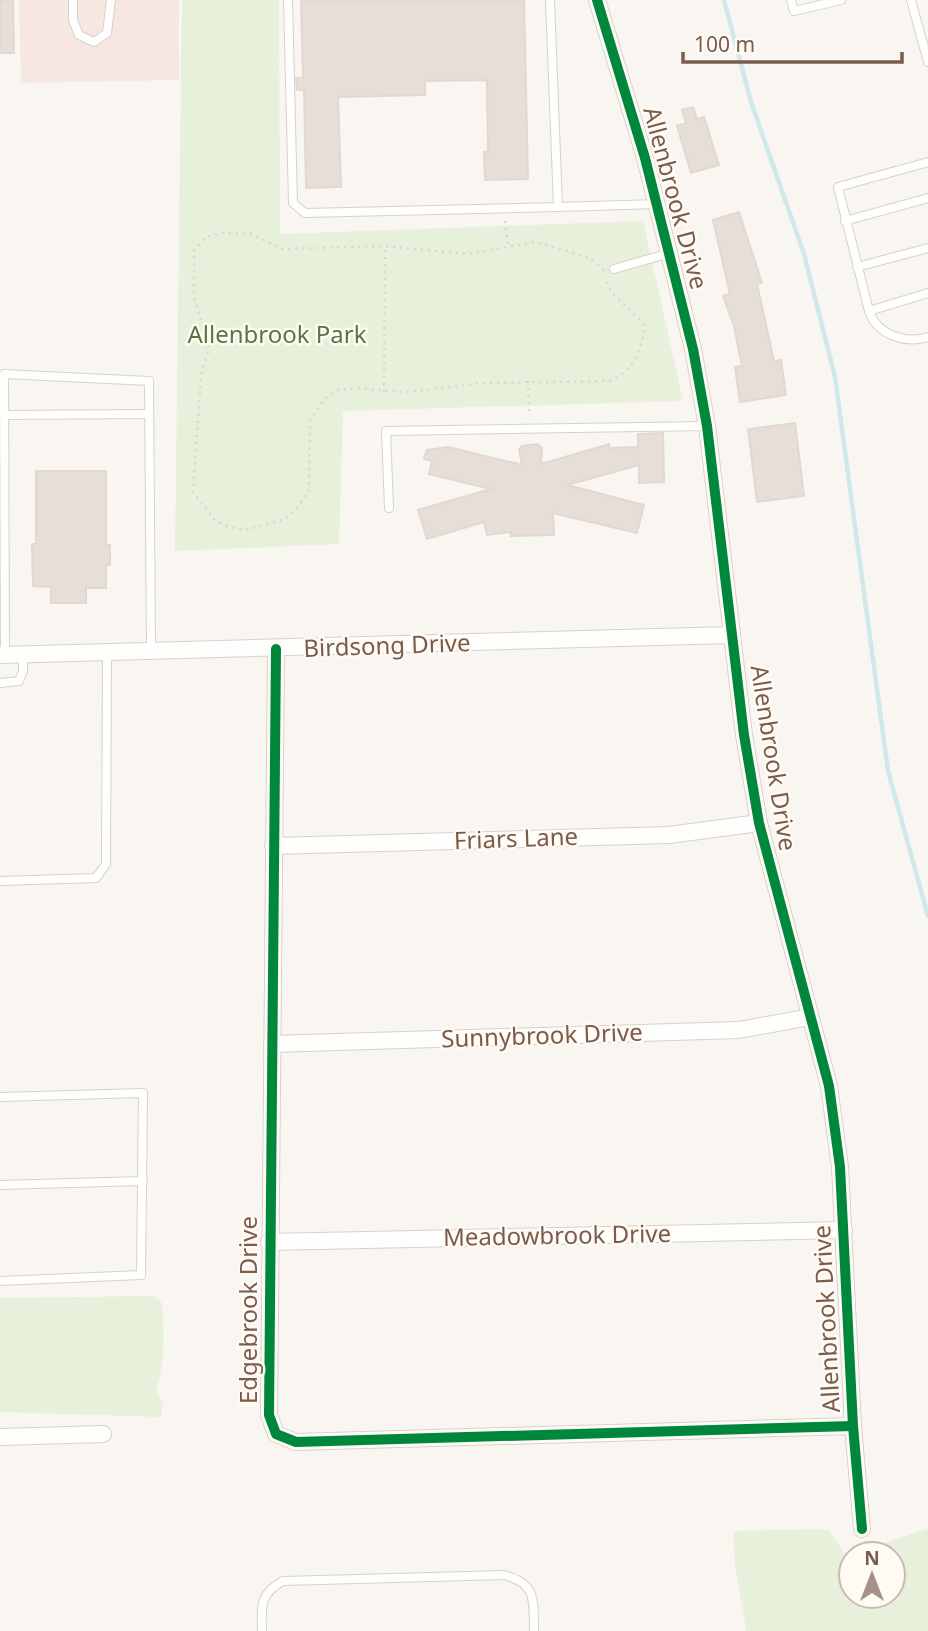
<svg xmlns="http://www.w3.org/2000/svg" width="928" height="1631" font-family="'Noto Sans',sans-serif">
	<rect width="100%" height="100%" fill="#f9f5f0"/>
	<polygon fill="#f6e8e1" points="19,0 179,0 179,80 21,83"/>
	<g fill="#e7f0db" fill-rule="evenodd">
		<polygon points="182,0 279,0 280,234 643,221 683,401 343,411 339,544 175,551"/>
		<path d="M153 1296 162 1303C164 1330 166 1364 156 1389L163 1404 161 1417 0 1412V1298Z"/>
		<path d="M818 1529 829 1530 844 1552C860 1554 908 1534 928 1529V1631H746C742 1594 732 1569 734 1531ZM851 1554H893V1596H851Z"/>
	</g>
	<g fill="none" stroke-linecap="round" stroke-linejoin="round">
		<polyline stroke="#d0e8ea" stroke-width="4.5" points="724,0 751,102 804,254 835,377 888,771 928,916"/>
	</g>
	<g fill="#e6ded7" stroke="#e2d8d2" stroke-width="2">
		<polygon points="0,0 13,0 14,53 0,53"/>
		<polygon points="301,0 524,0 528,179 485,180 484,152 488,152 487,80 425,81 425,95 338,97 341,187 306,188 304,90 297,90 296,78 303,78"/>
		<polygon points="693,107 697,119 704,117 719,165 691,173 677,126 686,123 682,110"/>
		<polygon points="739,212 762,283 757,284 774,361 781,360 786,395 740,402 735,367 742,366 734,326 723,296 730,294 713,220"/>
		<polygon points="795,423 804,496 757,502 748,429"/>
		<polygon points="663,433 664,482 639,483 639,465 567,485 644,505 637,533 553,513 554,535 511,536 511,532 487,535 484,522 427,539 418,510 491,489 429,474 432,461 424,459 427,450 448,447 522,465 519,449 522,446 537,444 542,448 541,464 609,444 609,448 638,447 638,434"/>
		<polygon points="36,471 106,471 106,545 110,545 110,565 106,565 106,588 86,588 86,603 51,603 51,587 33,586 32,544 36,544"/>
	</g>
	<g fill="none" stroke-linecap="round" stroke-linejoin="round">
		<defs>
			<g id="service">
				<polyline points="73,0 73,20 79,35 94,42 107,33 111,0"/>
				<polyline points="288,0 293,203 305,213 558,207"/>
				<polyline points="550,0 558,207 657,204"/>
				<polyline points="791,0 794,11 841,0"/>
				<polyline points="911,0 928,62"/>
				<polyline points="845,221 928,198"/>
				<polyline points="857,267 928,248"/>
				<polyline points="614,269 670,253"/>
				<path d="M928 293 869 311C877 335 905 344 928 337"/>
				<polyline points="869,311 838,187 928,162"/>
				<polyline points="4,415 149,414"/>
				<polyline points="389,508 386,431 707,426"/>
				<polyline points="5,655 4,374 149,381 151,651"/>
				<polyline points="0,683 19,681 23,671 23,655"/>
				<polyline points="0,881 96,878 106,864 107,652"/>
				<polyline points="0,1097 143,1093 141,1275 0,1281"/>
				<polyline points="0,1185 143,1181"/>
				<path d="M262 1631C261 1606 260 1593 283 1581L504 1575C538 1584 533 1601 534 1631"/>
			</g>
			<g id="minor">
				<polyline points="597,0 645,158 693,349 707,426 744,735 759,823 829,1086 840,1167 853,1426 862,1529"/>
				<polyline points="276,649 269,1415 276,1434 296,1442 853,1426"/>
				<polyline points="0,655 732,635"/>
				<polyline points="273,846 669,835 759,823"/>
				<polyline points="272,1044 739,1030 810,1017"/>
				<polyline points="269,1242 844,1230"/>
				<polyline points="0,1437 103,1434"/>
			</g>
		</defs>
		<use href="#service" stroke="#d7d1cb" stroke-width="10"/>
		<use href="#minor" stroke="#d7d1cb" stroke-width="18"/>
		<g stroke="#dcd5d0" stroke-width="2.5" stroke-dasharray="2 5" stroke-linecap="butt">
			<polyline points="505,221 508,245"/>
			<path d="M604 270 590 258 536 242 467 254 385 246 282 249 252 234 221 233 206 237 194 251V296L209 348 201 375 193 492 215 520 229 527 246 530 285 519 299 506 309 489 310 420 324 399 338 390 355 388 408 392 482 383 609 381C633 371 641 352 645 326L611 291 605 277"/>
			<polyline points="528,381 529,416"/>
			<polyline points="384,392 385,248"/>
		</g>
		<use href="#service" stroke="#fefefd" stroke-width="8"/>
		<use href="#minor" stroke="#fefefd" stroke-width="16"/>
		<defs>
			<g id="cycleway">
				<polyline points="597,0 645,158 693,349 707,426 744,735 759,823 829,1086 840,1167 853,1426 862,1529"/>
				<polyline points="276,649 269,1415 276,1434 296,1442 853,1426"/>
			</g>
		</defs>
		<use href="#cycleway" stroke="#fffaf3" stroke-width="15"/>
		<use href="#cycleway" stroke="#00873e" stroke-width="10"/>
	</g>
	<g text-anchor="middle" stroke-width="5" stroke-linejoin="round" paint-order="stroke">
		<g font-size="24" fill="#7a5c4d" stroke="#fffaf3">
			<text transform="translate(675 198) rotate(75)" y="8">Allenbrook Drive</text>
			<text transform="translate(387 646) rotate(-2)" y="8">Birdsong Drive</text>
			<text transform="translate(773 758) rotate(81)" y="8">Allenbrook Drive</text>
			<text transform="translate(516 839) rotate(-2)" y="8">Friars Lane</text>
			<text transform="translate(542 1036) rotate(-2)" y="8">Sunnybrook Drive</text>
			<text transform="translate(557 1236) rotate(-1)" y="8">Meadowbrook Drive</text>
			<text transform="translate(249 1310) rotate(-90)" y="8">Edgebrook Drive</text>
			<text transform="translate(827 1319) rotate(-93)" y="8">Allenbrook Drive</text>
		</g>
		<g font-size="24" fill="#537a41" stroke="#fffaf3">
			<text x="277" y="343">Allenbrook Park</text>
		</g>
	</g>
	<g transform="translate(872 1575)"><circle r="33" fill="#fffaf3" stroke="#cabbb1" stroke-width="2"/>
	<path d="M0-5L12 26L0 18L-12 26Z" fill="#a69286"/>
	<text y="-10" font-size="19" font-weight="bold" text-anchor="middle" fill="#7a5c4d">N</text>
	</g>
	<path d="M683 52v10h219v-10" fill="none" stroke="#7a5c4d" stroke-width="3.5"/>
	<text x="694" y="52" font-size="21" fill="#7a5c4d" stroke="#fffaf3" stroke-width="5" paint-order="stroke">100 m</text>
</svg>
